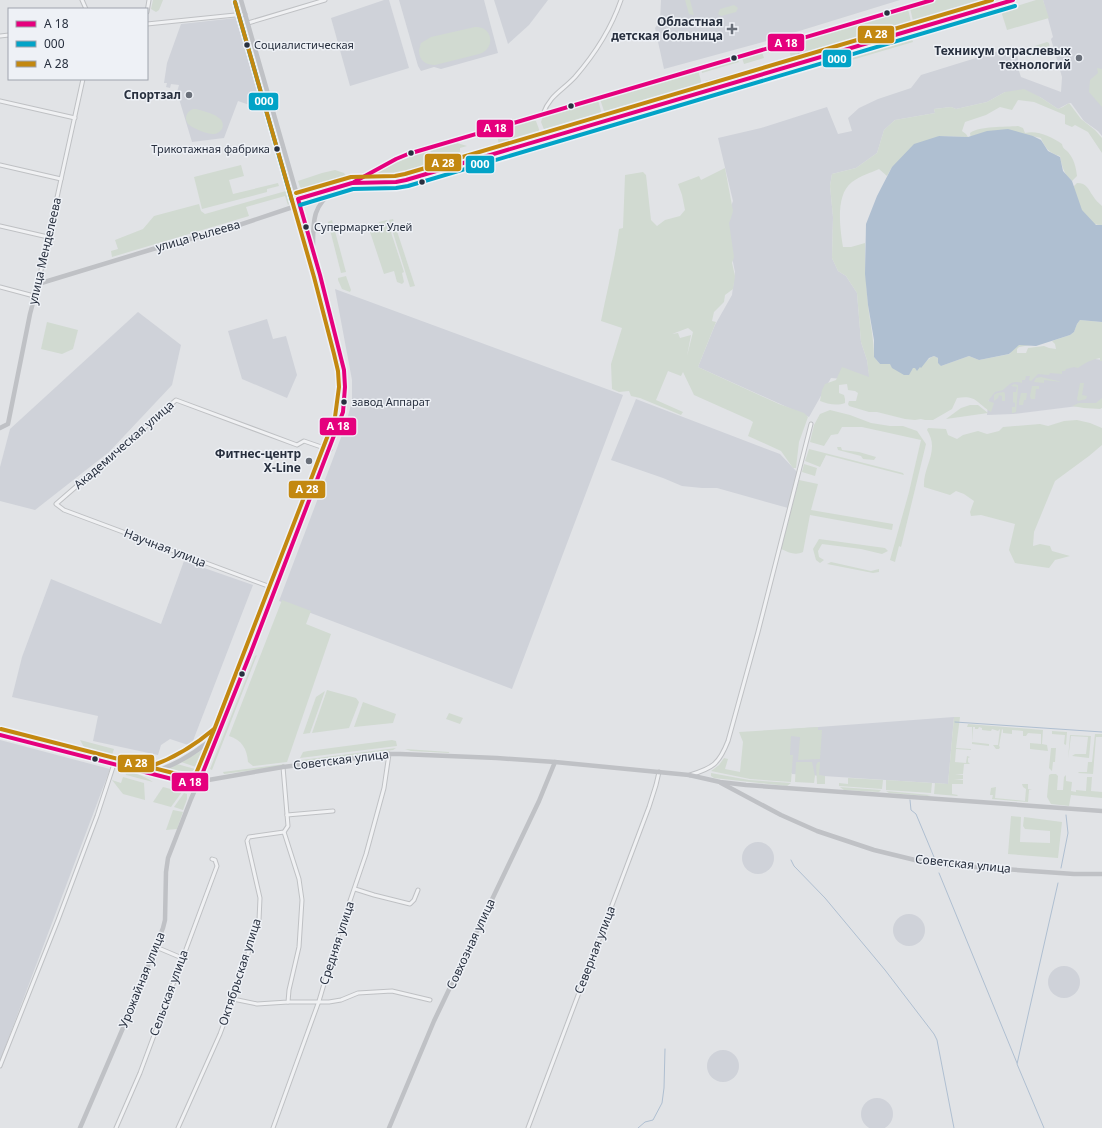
<svg xmlns="http://www.w3.org/2000/svg" width="1102" height="1128" font-family="'Noto Sans',sans-serif">
	<rect width="100%" height="100%" fill="#e1e3e6"/>
	<g fill="#cfd2d9">
		<polygon points="384,0 389,0 409,68 350,86 331,18"/>
		<polygon points="399,0 484,0 498,53 441,69 434,67 421,71 418,66"/>
		<polygon points="494,0 548,0 529,25 508,44"/>
		<polygon points="661,0 900,0 770,40 664,69 655,28 660,21"/>
		<polygon points="1043,0 1102,0 1102,136 1098,131 1084,121 1071,103 1069,103 1058,109 1040,97 1005,92 987,102 956,109 951,107 934,109 935,113 895,120 884,130 877,153 856,168 832,174 830,186 833,217 832,258 838,271 846,276 857,293 861,342 867,360 870,381 831,378 809,417 698,367 715,325 732,295 735,272 725,223 733,201 718,138 761,128 827,107 838,134 852,131 848,118 859,108 878,99 911,88 921,75 1005,49 1017,55 1020,67 1018,68 1021,77 1061,92 1062,77 1051,39 1053,37"/>
		<polygon points="236,18 264,110 238,101 224,138 192,142 177,92 179,85 171,84 170,88 166,87 167,83 164,83 167,63 181,24"/>
		<polygon points="335,289 623,395 512,689 279,601 345,427 352,401 352,380"/>
		<polygon points="138,312 181,345 172,385 109,452 35,510 0,501 0,467 10,429"/>
		<polygon points="267,319 273,339 286,336 297,375 287,398 242,379 228,331"/>
		<polygon points="1088,358 1102,360 1102,403 1013,414 987,415 989,394 1020,374"/>
		<polygon points="636,399 780,454 798,473 788,508 717,488 702,488 682,486 663,478 611,460"/>
		<polygon points="184,561 253,585 191,746 170,739 161,745 158,755 93,741 98,716 12,697 22,657 51,579 161,624"/>
		<polygon points="954,717 948,784 792,774 764,731"/>
		<polygon points="0,740 110,769 0,1061"/>
		<circle cx="758" cy="858" r="16"/>
		<circle cx="909" cy="930" r="16"/>
		<circle cx="1064" cy="982" r="16"/>
		<circle cx="723" cy="1066" r="16"/>
		<circle cx="877" cy="1114" r="16"/>
	</g>
	<g fill="#d1dad1" fill-rule="evenodd">
		<polygon points="153,0 163,0 159,10 156,12 151,9"/>
		<polygon points="685,0 690,0 694,15 689,14"/>
		<polygon points="937,0 992,0 988,4 914,25 910,8"/>
		<polygon points="1036,0 1043,0 1049,18 1007,30 1001,11"/>
		<polygon points="734,5 738,8 736,12 721,16 718,14 720,9"/>
		<polygon points="908,9 912,26 812,56 805,56 803,53 801,46 804,39"/>
		<path d="M475 27C493 26 496 49 479 54L435 65C425 65 419 60 419 50L421 43 431 37Z"/>
		<polygon points="910,33 910,35 841,55 840,54"/>
		<polygon points="911,37 913,42 838,64 837,59"/>
		<polygon points="1047,42 1049,43 1050,50 1036,55 1033,54 1031,50 1032,47"/>
		<path d="M791 43 796 46C801 62 795 62 782 65V64L792 61 788 46 778 49 777 47Z"/>
		<polygon points="762,52 764,58 744,64 742,58"/>
		<polygon points="738,59 739,62 702,73 701,69"/>
		<polygon points="765,64 767,70 747,75 745,70"/>
		<polygon points="1097,68 1102,69 1102,107 1089,92 1090,80 1098,73"/>
		<polygon points="698,70 703,88 606,117 600,99"/>
		<polygon points="741,71 743,77 706,87 705,81"/>
		<polygon points="741,83 747,85 658,111 671,106 672,103"/>
		<path d="M1024 89 1040 97 1058 109 1063 107 1069 103 1081 119 1095 130 1102 138V153L1088 132 1075 125 1072 127 1065 124V115L1034 102 1018 100 1012 110 1000 107 986 115 965 122 962 131 966 134 968 137 939 136 892 167 887 176 879 169C870 173 860 176 852 182 835 195 840 228 843 247H851L865 243C865 264 866 284 868 305 870 323 874 339 874 357L880 364H890L910 371 912 368C924 369 924 360 934 356L938 358 941 366 969 356 979 360 1010 354 1012 345 1019 344 1031 345 1019 347 1017 349V353H1026L1028 348 1044 346 1049 348 1056 349 1055 344 1052 341 1070 335 1074 332 1077 324 1080 320 1102 322V361H1100V358C1091 360 1086 362 1078 368L1074 367 1066 369 1065 371H1062V374L1050 373 1049 375 1038 374 1031 381 1029 380 1030 376H1026L1025 380H1022V383C1012 380 1010 384 1003 390L995 392 988 401 994 403 991 412C976 403 977 395 957 398L952 409 933 420H925L921 419 915 420 905 419 877 412H869L849 406 848 404 849 401H856L858 393 855 391 848 390 847 384 839 385V393L844 395 845 399V403C837 406 827 404 820 401L822 390 825 384 836 380 842 367 869 377 867 360 861 342 857 293 846 276 838 271 832 258 833 217 830 186 832 174 856 168 877 153 884 130 895 120 935 113 934 109 951 107 956 109 987 102 1005 92Z"/>
		<polygon points="598,100 603,118 549,134 545,132 541,122 543,116"/>
		<path d="M193 109H196C203 111 213 113 219 118 226 123 223 133 214 134 209 135 192 128 188 124 184 118 186 112 193 109Z"/>
		<path d="M531 119 536 121C538 127 542 133 537 137L500 147H497L499 145 497 135 490 137 496 130Z"/>
		<path d="M1018 126 1023 128 1025 133C1038 130 1052 137 1062 144 1063 149 1065 149 1068 152 1074 159 1076 167 1077 176L1072 181C1064 174 1062 167 1060 156 1050 154 1044 147 1041 138 1023 132 990 138 971 140L970 133C979 126 1006 127 1018 126Z"/>
		<path d="M457 143 467 146 460 148V152C450 156 446 164 435 167L430 149Z"/>
		<polygon points="427,150 432,168 401,177 359,180 398,159"/>
		<polygon points="241,165 244,176 229,180 233,194 278,183 279,186 267,189 267,192 202,209 194,177"/>
		<path d="M725 168 733 211 731 218 729 223 734 257 732 263 735 276 733 289 725 295 724 302 714 312 712 321 716 322 698 367 779 404 804 413 808 417 799 442 796 468H793L781 451 748 436 753 422 750 420 694 395 683 372 681 376 668 371 656 400 683 412 681 415 640 398 631 396 629 391 619 392 612 389 611 364 622 328 601 321C607 290 615 260 619 229L623 228 625 175 643 172 646 175 651 220 657 226 665 220 680 216 685 210 682 195 678 184 699 176 701 180ZM688 328 693 332 687 356 691 335 680 338 678 333 672 334Z"/>
		<polygon points="335,170 344,173 347,178 306,191 300,187 298,181 322,173"/>
		<path d="M1077 183C1087 183 1088 189 1093 196 1095 200 1099 203 1102 206V225C1083 226 1078 201 1073 187Z"/>
		<polygon points="286,191 289,204 288,205 285,196 246,207 249,216 112,257 111,251 118,249 115,240 143,229 154,216 199,204 201,211 205,214"/>
		<polygon points="393,219 415,286 410,287 389,220"/>
		<polygon points="332,220 346,272 341,273 328,222"/>
		<polygon points="387,220 404,272 402,273 404,282 402,284 397,282 394,271 384,274 369,229 378,227 379,222"/>
		<polygon points="346,276 351,290 350,292 342,289 338,280 338,278"/>
		<polygon points="47,322 78,330 73,349 62,354 41,349"/>
		<polygon points="1041,377 1062,382 1044,380 1044,383 1034,382 1036,378"/>
		<polygon points="1080,383 1084,383 1082,395 1087,396 1086,399 1078,401 1077,399"/>
		<polygon points="1014,384 1018,385 1018,388 1016,412 1013,413 1012,413 1012,407 1015,407 1015,403 1013,402 1013,392 1016,392 1017,387 1011,386"/>
		<polygon points="1032,386 1039,386 1039,389 1036,389 1035,399 1031,399 1030,396"/>
		<polygon points="1004,392 1005,394 1005,401 1002,401 1002,396 999,395 998,398 994,401 994,395 997,393"/>
		<polygon points="1021,393 1027,393 1026,400 1024,400 1023,405 1019,405 1019,402"/>
		<polygon points="1102,398 1102,408 1100,409 1084,408 1072,406 1079,403 1096,403"/>
		<polygon points="970,405 978,405 988,413 946,419 961,408"/>
		<polygon points="830,410 850,415 871,423 890,426 903,426 917,431 926,444 901,547 899,546 895,562 890,560 909,492 921,440 862,427 842,427 838,434 831,435 824,446 810,442 814,425 820,414"/>
		<path d="M1077 420 1090 423 1102 428V445L1089 456 1055 481 1034 532 1033 546 1040 544 1050 546 1052 551 1070 556 1055 560 1049 568 1015 563 1009 550 1015 524 981 515 971 516 970 512 974 501 964 494 956 491 950 495 924 487C923 472 932 460 932 446 932 440 930 435 927 430L928 428 946 429 948 435 957 439 963 435 978 431 987 434 999 431 1003 427 1040 424 1048 426 1064 421Z"/>
		<polygon points="837,447 841,447 842,450 859,452 876,457 874,460 863,459 861,456 838,450"/>
		<polygon points="809,449 903,473 904,475 826,455 820,467 805,461"/>
		<polygon points="804,464 817,468 815,476 802,472"/>
		<path d="M799 480 818 484 811 510 893 524 892 530 810 515 803 552C795 556 788 552 781 549Z"/>
		<polygon points="819,539 885,548 888,551 882,554 861,549 822,544 818,551 819,557 824,560 820,563 816,560 813,549"/>
		<polygon points="831,562 871,571 879,569 879,572 873,573 827,564"/>
		<path d="M282 600 311 611 306 624 331 634 287 762 253 766 248 762C247 749 242 740 229 736Z"/>
		<polygon points="257,655 212,770 210,769 255,656"/>
		<polygon points="327,690 356,698 359,702 358,705 349,728 312,733"/>
		<polygon points="325,691 310,733 303,734 316,697"/>
		<polygon points="363,702 396,714 393,723 354,727"/>
		<polygon points="449,713 463,718 460,724 446,719"/>
		<polygon points="954,717 960,717 956,748 971,749 971,750 956,749 955,762 966,763 967,756 970,757 968,758 968,762 970,764 964,764 963,774 955,774 963,775 963,779 954,779 963,780 963,784 952,784 952,794 958,795 957,796 934,794 935,783 948,784"/>
		<polygon points="968,724 1043,730 1042,744 1047,745 1048,751 1030,749 1030,743 1041,744 1041,734 1028,733 1026,736 1023,736 1023,731 1012,730 1012,734 1003,733 1003,730 1002,729 999,746 1000,747 999,749 996,749 993,745 998,745 1000,729 998,731 992,729 991,731 982,730 982,728 979,727 978,729 975,729 975,727 973,727 972,742 989,744 989,746 972,744 972,727 967,727"/>
		<polygon points="818,727 818,730 822,730 820,759 798,760 800,737 791,736 790,755 793,755 791,782 750,779 711,771 719,765 724,758 728,759 725,769 740,772 743,742 739,732"/>
		<polygon points="1052,731 1067,732 1066,745 1064,744 1065,735 1052,734"/>
		<polygon points="1095,734 1102,734 1102,737 1096,737 1093,774 1078,773 1079,772 1087,772 1088,762 1092,762"/>
		<polygon points="1070,735 1091,736 1089,758 1072,756 1075,754 1086,754 1088,737 1071,736 1068,759"/>
		<polygon points="80,740 114,749 112,755 85,749"/>
		<polygon points="392,740 396,741 397,746 300,758 303,752 308,751"/>
		<polygon points="396,748 393,750 305,762 301,760"/>
		<polygon points="1051,748 1056,748 1055,762 1053,762 1052,771 1049,768"/>
		<polygon points="204,749 196,767 181,762"/>
		<polygon points="405,749 449,752 449,753 411,751"/>
		<polygon points="796,762 812,762 815,776 814,783 795,782"/>
		<polygon points="818,762 820,762 819,775 825,776 825,784 817,784 816,765"/>
		<polygon points="177,764 195,769 185,777 164,771"/>
		<polygon points="285,764 283,766 224,774 223,772"/>
		<path d="M119 768C131 772 143 775 153 782L126 775 125 772 116 770Z"/>
		<polygon points="711,773 749,780 791,783 787,786 714,778 711,776"/>
		<polygon points="1051,774 1056,774 1058,776 1057,790 1063,790 1064,777 1066,775 1066,781 1072,782 1071,791 1076,792 1076,790 1086,791 1087,777 1092,777 1091,791 1102,792 1102,798 1071,795 1069,806 1051,804 1047,797 1049,775"/>
		<polygon points="123,777 144,783 145,800 123,794 112,780 121,783"/>
		<polygon points="848,778 883,780 882,789 839,786 839,783 848,784"/>
		<polygon points="886,780 932,783 931,793 886,790"/>
		<polygon points="1022,784 1028,784 1028,789 1032,790 1029,790 1028,802 992,799 993,795 990,795 991,788 996,787 995,798 1025,801 1026,789 1023,787"/>
		<polygon points="163,787 182,792 171,807 153,802"/>
		<polygon points="840,787 881,790 879,792 844,790"/>
		<polygon points="886,791 931,795 927,796 889,793"/>
		<polygon points="184,793 187,794 187,799 183,810 174,807"/>
		<polygon points="173,810 183,812 177,829 166,830"/>
		<polygon points="1011,816 1021,817 1020,842 1050,843 1050,831 1025,829 1023,826 1024,817 1062,822 1058,858 1008,854"/>
	</g>
	<polygon fill="#afbfd1" points="1008,129 1033,136 1041,140 1048,151 1060,157 1063,171 1072,181 1082,210 1096,225 1102,225 1102,322 1080,320 1077,324 1074,332 1070,335 1036,346 1019,345 1009,354 979,360 969,356 941,366 938,363 938,358 934,356 929,358 921,368 920,367 917,371 915,368 913,368 909,375 904,375 892,368 890,364 880,364 874,357 874,340 868,305 865,274 866,224 877,196 892,167 914,144 939,136 968,137 987,131"/>
	<g fill="none" stroke-linecap="round" stroke-linejoin="round">
		<g stroke="#afbfd1" stroke-width="1">
			<polyline points="955,722 1102,732"/>
			<polyline points="910,800 911,810 916,814 934,857"/>
			<polyline points="791,860 794,866 825,898 885,970 934,1034 937,1040 954,1128"/>
			<polyline points="1061,868 1068,833 1066,815"/>
			<polyline points="939,873 1017,1063"/>
			<polyline points="638,1128 645,1122 653,1120 662,1103 664,1088 665,1049"/>
			<polyline points="1044,1128 1017,1064 1058,883"/>
		</g>
		<defs>
			<g id="street">
				<polyline points="82,0 86,9"/>
				<polyline points="147,12 149,0"/>
				<polyline points="248,23 325,0"/>
				<polyline points="147,24 245,14"/>
				<polyline points="0,36 9,35"/>
				<polyline points="0,101 75,118"/>
				<path d="M543 114C550 95 562 91 575 77 595 54 611 29 621 0"/>
				<polyline points="0,165 61,179"/>
				<polyline points="0,226 48,237"/>
				<polyline points="38,284 83,79"/>
				<polyline points="0,287 34,296"/>
				<polyline points="276,589 64,510 56,504 176,400 297,445 304,441 330,450"/>
				<path d="M690 775C713 768 719 764 728 741L758 632 811 424"/>
				<polyline points="287,815 333,811"/>
				<polyline points="355,889 374,895 410,904 414,900 418,890"/>
				<polyline points="156,947 182,958"/>
				<polyline points="233,999 257,1004 288,1002 289,990 299,947 302,900 299,879 284,832"/>
				<polyline points="288,1002 329,1002 341,1000 358,993 392,991 430,1000"/>
				<polyline points="0,1066 58,920 97,816 114,764"/>
				<polyline points="116,1128 140,1073 217,866 215,860 212,859"/>
				<polyline points="178,1128 220,1034 233,999 259,920 260,898 247,841 249,837 284,832 288,826 283,767"/>
				<polyline points="273,1128 319,1001 339,933 366,854 384,788 389,754"/>
				<polyline points="528,1128 649,807 656,785 659,772"/>
			</g>
		</defs>
		<use href="#street" stroke="#bfc1c4" stroke-width="5"/>
		<use href="#street" stroke="#f0f1f3" stroke-width="3"/>
		<g stroke="#bfc1c5" stroke-width="4.5">
			<polyline points="796,40 803,63"/>
			<polyline points="354,182 396,159 408,154 932,0"/>
			<polyline points="298,199 352,183 396,182 406,180 1013,0"/>
			<path d="M313 245C313 219 313 205 336 189"/>
			<polyline points="0,428 8,424 30,314 38,284 153,249 227,229 296,206 298,200"/>
			<polyline points="0,735 176,780 191,783 283,767 389,754 400,754 497,758 555,762 689,775 720,782 746,785 1102,811"/>
			<path d="M150 773C175 766 200 750 219 733"/>
			<polyline points="721,783 781,815 817,831 874,850 915,860 947,865 1074,874 1102,874"/>
			<polyline points="80,1128 129,1014 163,928 165,920 166,872 168,858 191,799 220,732 322,469 341,418 345,396 344,370 320,275 241,0"/>
			<polyline points="389,1128 434,1021 539,801 555,762"/>
		</g>
		<defs>
			<g id="bus-1">
				<polyline points="354,182 396,159 408,154 932,0"/>
				<polyline points="0,735 176,780 185,782 199,782 251,652 343,412 345,387 344,370 320,275 298,199 352,183 396,182 406,180 1013,0"/>
			</g>
			<g id="bus-2">
				<polyline points="235,2 292,201"/>
				<polyline points="300,205 353,189 396,188 408,186 1015,6"/>
			</g>
			<g id="bus-3">
				<polyline points="296,193 351,177 395,176 405,174 992,0"/>
				<polyline points="1,729 177,774 195,776 214,730 335,417 339,387 338,371 334,354 314,277 235,2"/>
				<path d="M148 767C173 759 194 746 214 729"/>
			</g>
		</defs>
		<use href="#bus-1" stroke="#eef1f6" stroke-width="7"/>
		<use href="#bus-2" stroke="#eef1f6" stroke-width="7"/>
		<use href="#bus-3" stroke="#eef1f6" stroke-width="7"/>
		<use href="#bus-1" stroke="#e5007d" stroke-width="4"/>
		<use href="#bus-2" stroke="#02a3c7" stroke-width="4"/>
		<use href="#bus-3" stroke="#c38810" stroke-width="4"/>
	</g>
	<g fill="#28303f" stroke="#eef1f6" stroke-width="1.5">
		<circle cx="887" cy="13" r="3.5"/>
		<circle cx="247" cy="45" r="3.5"/>
		<circle cx="734" cy="58" r="3.5"/>
		<circle cx="571" cy="106" r="3.5"/>
		<circle cx="277" cy="149" r="3.5"/>
		<circle cx="411" cy="153" r="3.5"/>
		<circle cx="422" cy="182" r="3.5"/>
		<circle cx="306" cy="227" r="3.5"/>
		<circle cx="344" cy="402" r="3.5"/>
		<circle cx="242" cy="674" r="3.5"/>
		<circle cx="95" cy="759" r="3.5"/>
	</g>
	<g fill="#696f79" stroke="#eef1f6" stroke-width="1.5">
		<path d="M730 23h4v4h4v4h-4v4h-4v-4h-4v-4h4z"/>
		<circle cx="1079" cy="58" r="4"/>
		<circle cx="189" cy="95" r="4"/>
		<circle cx="309" cy="461" r="4"/>
	</g>
	<g text-anchor="middle" stroke-width="3" stroke-linejoin="round" paint-order="stroke">
		<g font-size="11" fill="#28303f" stroke="#eef1f6" text-anchor="start">
			<text x="254" y="49">Социалистическая</text>
			<text x="270" y="153" text-anchor="end">Трикотажная фабрика</text>
			<text x="314" y="231">Супермаркет Улей</text>
			<text x="352" y="406">завод Аппарат</text>
		</g>
		<g font-size="12" font-weight="bold" fill="#28303f" stroke="#eef1f6" text-anchor="end">
			<text x="723" y="26">Областная<tspan x="723" dy="14">детская больница</tspan></text>
			<text x="1071" y="55">Техникум отраслевых<tspan x="1071" dy="14">технологий</tspan></text>
			<text x="181" y="99">Спортзал</text>
			<text x="301" y="458">Фитнес-центр<tspan x="301" dy="14">X-Line</tspan></text>
		</g>
		<g font-size="12" fill="#28303f" stroke="#eef1f6">
			<text transform="translate(198 236) rotate(-16)" y="4">улица Рылеева</text>
			<text transform="translate(45 251) rotate(-77)" y="4">улица Менделеева</text>
			<text transform="translate(124 445) rotate(-41)" y="4">Академическая улица</text>
			<text transform="translate(165 548) rotate(21)" y="4">Научная улица</text>
			<text transform="translate(341 760) rotate(-7)" y="4">Советская улица</text>
			<text transform="translate(963 864) rotate(6)" y="4">Советская улица</text>
			<text transform="translate(337 943) rotate(-72)" y="4">Средняя улица</text>
			<text transform="translate(471 944) rotate(-65)" y="4">Совхозная улица</text>
			<text transform="translate(595 950) rotate(-69)" y="4">Северная улица</text>
			<text transform="translate(240 972) rotate(-72)" y="4">Октябрьская улица</text>
			<text transform="translate(142 980) rotate(-68)" y="4">Урожайная улица</text>
			<text transform="translate(169 993) rotate(-70)" y="4">Сельская улица</text>
		</g>
	</g>
	<g stroke="#eef1f6" stroke-width="1.5">
		<rect x="857" y="25" width="38" height="19" rx="4" fill="#c38810"/>
		<rect x="767" y="33" width="38" height="19" rx="4" fill="#e5007d"/>
		<rect x="822" y="49" width="30" height="19" rx="4" fill="#02a3c7"/>
		<rect x="248" y="92" width="31" height="19" rx="4" fill="#02a3c7"/>
		<rect x="476" y="119" width="38" height="19" rx="4" fill="#e5007d"/>
		<rect x="424" y="153" width="38" height="19" rx="4" fill="#c38810"/>
		<rect x="465" y="155" width="30" height="19" rx="4" fill="#02a3c7"/>
		<rect x="319" y="417" width="38" height="19" rx="4" fill="#e5007d"/>
		<rect x="288" y="480" width="38" height="19" rx="4" fill="#c38810"/>
		<rect x="117" y="754" width="38" height="19" rx="4" fill="#c38810"/>
		<rect x="171" y="772" width="38" height="20" rx="4" fill="#e5007d"/>
	</g>
	<g font-size="11" text-anchor="middle" font-weight="bold" fill="#fff">
		<text x="876" y="38">А 28</text>
		<text x="786" y="47">А 18</text>
		<text x="837" y="63">000</text>
		<text x="264" y="105">000</text>
		<text x="495" y="132">А 18</text>
		<text x="443" y="167">А 28</text>
		<text x="480" y="168">000</text>
		<text x="338" y="430">А 18</text>
		<text x="307" y="493">А 28</text>
		<text x="136" y="767">А 28</text>
		<text x="190" y="786">А 18</text>
	</g>
	<rect x="8" y="8" width="140" height="72" fill="#eef1f6" stroke="#9fa4ad"/>
	<rect x="16" y="21" width="20" height="6" fill="#e5007d" stroke="#9fa4ad"/>
	<text x="44" y="28" font-size="12" fill="#28303f">А 18</text>
	<rect x="16" y="41" width="20" height="6" fill="#02a3c7" stroke="#9fa4ad"/>
	<text x="44" y="48" font-size="12" fill="#28303f">000</text>
	<rect x="16" y="61" width="20" height="6" fill="#c38810" stroke="#9fa4ad"/>
	<text x="44" y="68" font-size="12" fill="#28303f">А 28</text>
</svg>
